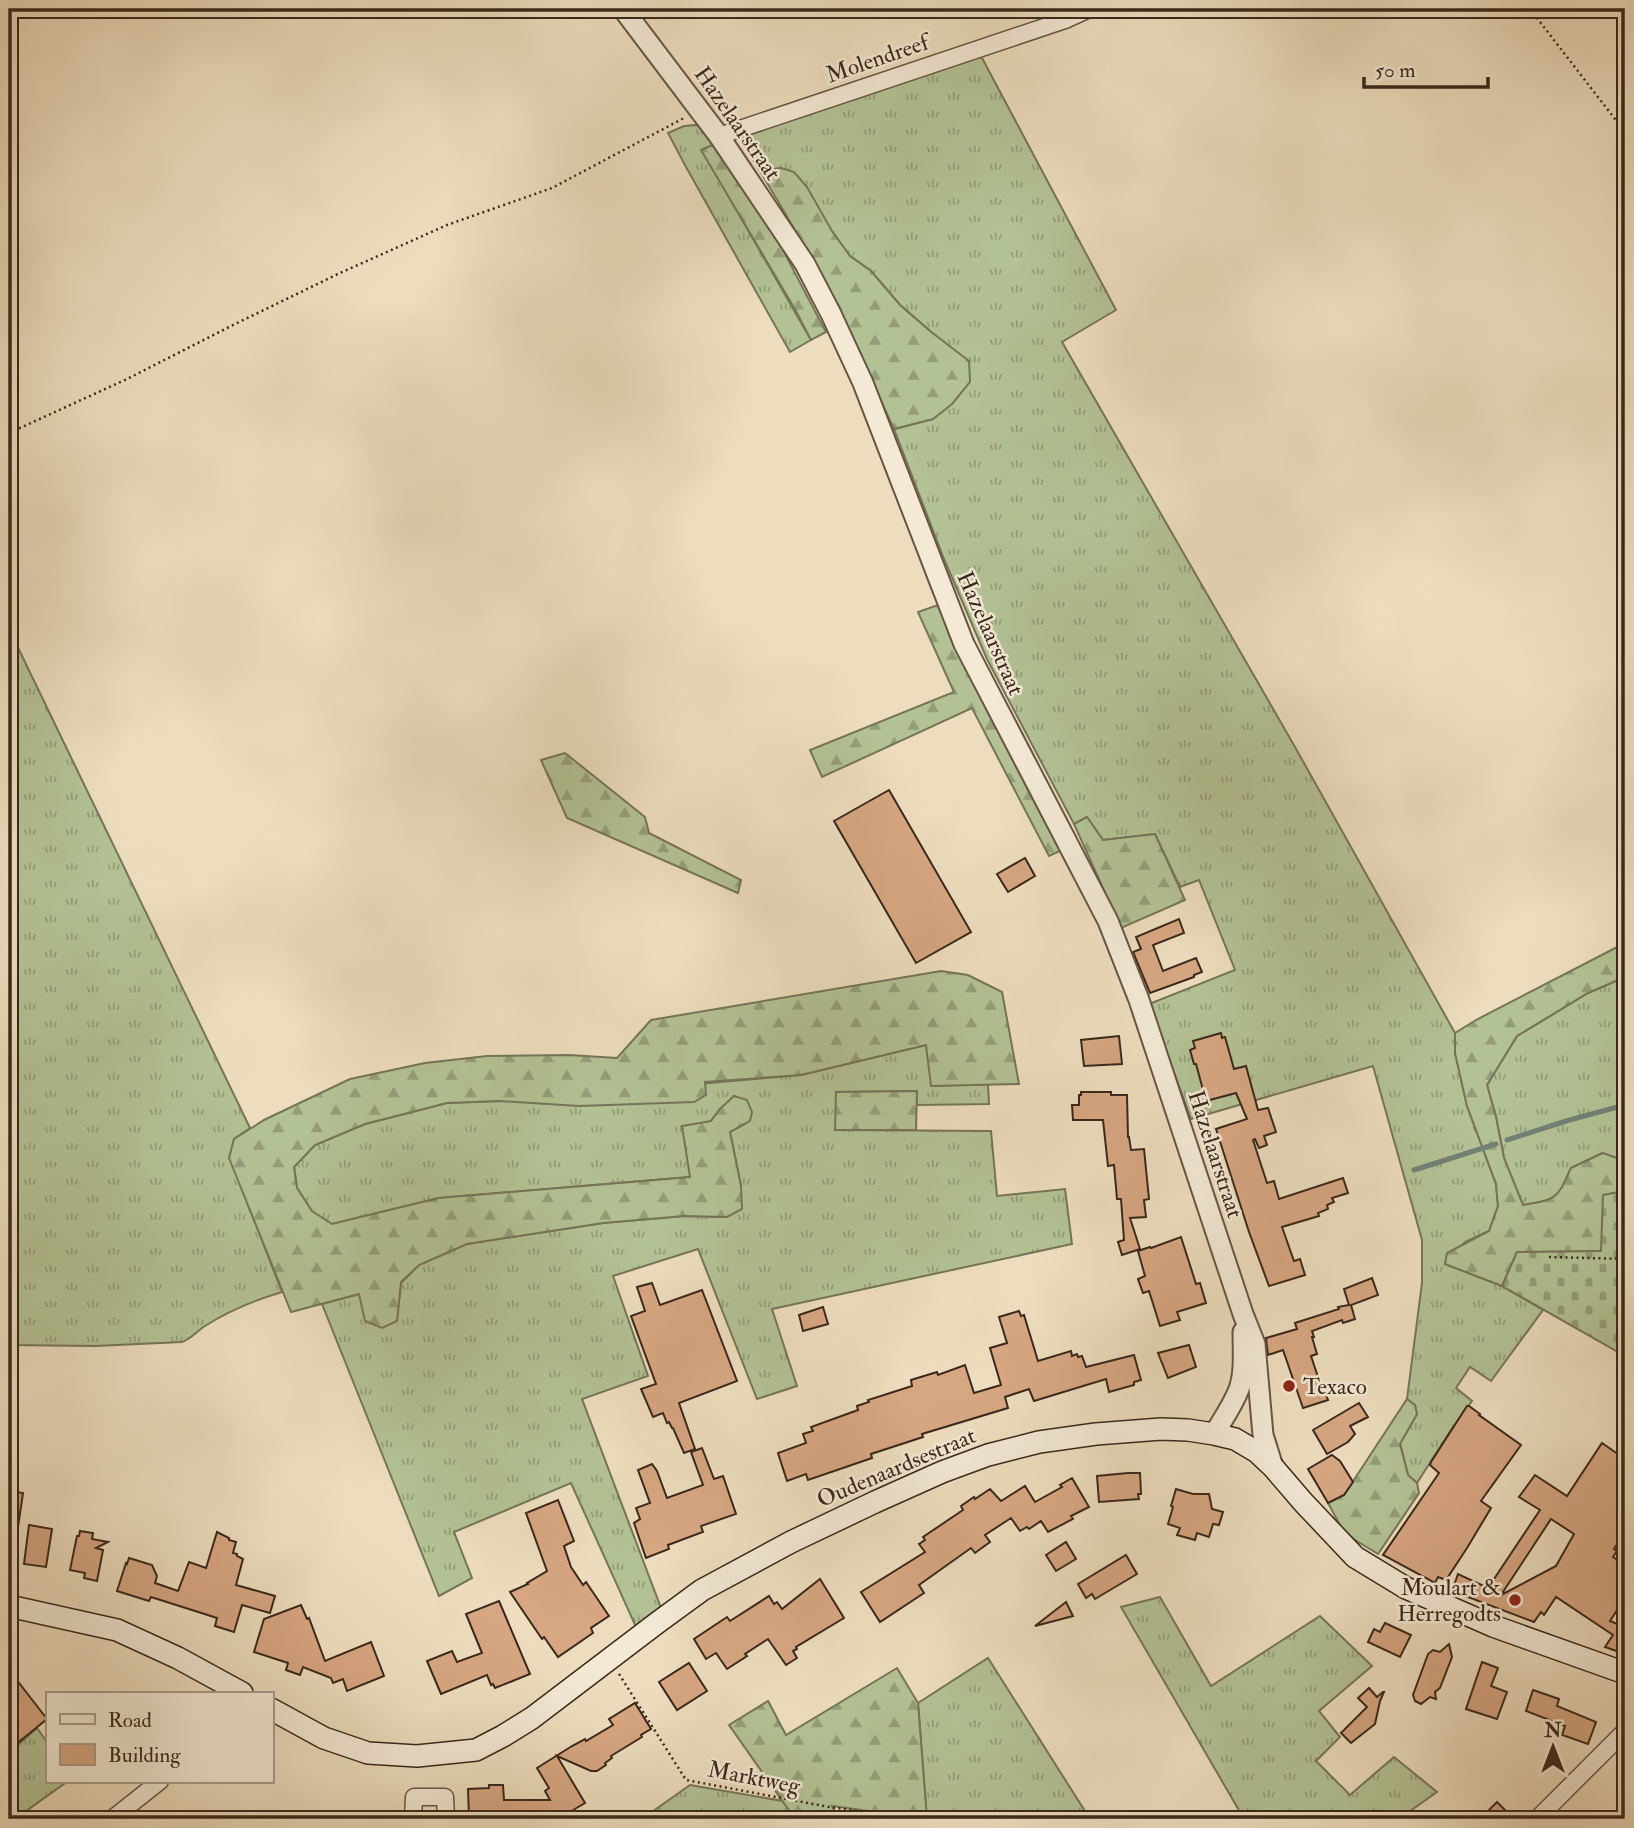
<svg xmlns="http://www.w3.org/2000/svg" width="1634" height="1828" font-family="'IM FELL Double Pica',serif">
	<defs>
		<pattern id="grass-tufts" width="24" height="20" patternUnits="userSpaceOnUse" patternTransform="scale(1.75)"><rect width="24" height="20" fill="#b3c295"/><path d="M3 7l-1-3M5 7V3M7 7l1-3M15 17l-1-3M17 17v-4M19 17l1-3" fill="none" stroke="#939e79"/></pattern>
		<pattern id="forest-firs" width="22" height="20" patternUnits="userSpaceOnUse" patternTransform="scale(1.75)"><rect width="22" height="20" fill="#b3c295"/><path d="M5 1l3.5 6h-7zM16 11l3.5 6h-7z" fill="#939e79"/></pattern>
		<pattern id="cemetery-stones" width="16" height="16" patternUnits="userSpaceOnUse" patternTransform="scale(1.75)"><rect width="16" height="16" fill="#b3c295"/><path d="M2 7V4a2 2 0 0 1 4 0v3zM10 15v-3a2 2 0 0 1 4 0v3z" fill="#939e79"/></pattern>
	</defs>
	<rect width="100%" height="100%" fill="#edddbe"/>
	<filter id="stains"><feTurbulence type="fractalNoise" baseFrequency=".00286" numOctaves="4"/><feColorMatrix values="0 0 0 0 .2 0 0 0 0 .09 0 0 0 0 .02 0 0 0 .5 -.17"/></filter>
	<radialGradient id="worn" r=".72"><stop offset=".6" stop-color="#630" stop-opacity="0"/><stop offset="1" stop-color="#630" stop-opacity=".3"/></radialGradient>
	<g fill="url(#grass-tufts)" stroke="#767558" stroke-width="2">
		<polygon points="981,56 1116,310 1062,342 1295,747 1455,1033 1455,1053 1467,1106 1496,1184 1498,1206 1489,1231 1465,1242 1445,1264 1502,1286 1543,1310 1491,1381 1470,1367 1456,1388 1472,1401 1451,1430 1417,1483 1408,1475 1400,1443 1417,1414 1415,1405 1407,1399 1422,1283 1422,1240 1373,1066 1191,1119 1149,1004 1235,970 1199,880 1180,887 1155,834 1103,840 1087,817 1074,824 987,659 944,559 894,429 933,419 930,331 900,305 871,271 850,256 832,231 781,168 760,171 739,137"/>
		<polygon points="696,125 705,129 715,144 702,150 811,340 790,352 686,167 668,133 684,126"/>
		<path d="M9 629 250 1128 234 1139 230 1158 282 1292C255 1300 230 1310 205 1326 197 1331 192 1338 182 1342L95 1346 9 1345Z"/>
		<path d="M1625 977V1161L1602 1153 1571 1168C1558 1198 1557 1200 1523 1205L1504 1158 1496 1117 1487 1085 1517 1036 1588 993Z"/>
		<polygon points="926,1045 932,1086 988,1084 989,1104 917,1105 916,1091 836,1092 836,1130 991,1131 997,1196 1065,1189 1072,1244 772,1309 797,1386 757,1399 698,1249 613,1276 648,1376 582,1399 661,1608 636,1627 571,1483 454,1532 472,1578 439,1596 322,1304 359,1294 397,1320 401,1283 419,1265 466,1244 603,1223 684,1216 727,1217 741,1186 730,1132 720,1109 711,1121 690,1177 439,1198 332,1224 312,1212 297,1188 294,1167 315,1145 365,1124 447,1103 499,1101 801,1075"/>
		<polygon points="1160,1597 1211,1686 1320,1616 1372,1666 1319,1711 1340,1737 1316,1761 1350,1795 1394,1757 1437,1792 1399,1819 1244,1819 1121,1607"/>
		<polygon points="988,1658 1090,1819 927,1819 918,1703"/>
		<polygon points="37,1728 47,1742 47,1781 68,1781 15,1819 9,1819 9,1753"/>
		<polygon points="690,1785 783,1801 795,1819 642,1819"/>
	</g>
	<g fill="url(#forest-firs)" stroke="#767558" stroke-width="2">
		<polygon points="715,144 775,235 826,332 811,340 796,311 701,150"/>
		<polygon points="781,168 794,172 807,187 832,231 850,256 871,271 900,305 930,331 969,361 970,382 952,404 933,419 894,429 827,284 760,171"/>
		<polygon points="938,605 952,639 1062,850 1049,856 972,708 822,777 810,750 954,692 918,612"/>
		<polygon points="565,753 645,817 649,833 741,880 738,893 567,818 541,760"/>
		<polygon points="1087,817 1103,840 1155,834 1185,900 1121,928 1074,824"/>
		<path d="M1625 943V977L1588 993 1517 1036 1487 1085 1496 1117 1504 1158 1523 1205C1558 1199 1557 1199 1571 1168L1603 1153 1625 1161V1191L1603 1195 1602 1251 1517 1252 1502 1286 1445 1264 1447 1253 1489 1231 1498 1206 1496 1184 1467 1106 1455 1053V1033L1476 1020Z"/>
		<polygon points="941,971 968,975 1002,992 1019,1084 931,1086 926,1045 801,1075 705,1082 706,1095 694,1102 579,1106 499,1101 447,1103 365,1124 315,1145 294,1167 297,1188 312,1211 332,1224 439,1198 690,1177 682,1126 711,1121 720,1109 734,1096 747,1100 752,1112 750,1121 730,1132 741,1186 742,1209 727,1217 684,1216 603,1223 467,1244 419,1265 401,1282 397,1321 382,1328 365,1321 359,1294 291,1312 229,1158 234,1139 264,1120 350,1079 425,1063 487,1056 569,1055 617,1058 651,1020"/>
		<polygon points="917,1091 916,1130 835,1130 836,1092"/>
		<polygon points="1407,1399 1415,1405 1417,1414 1400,1444 1408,1475 1417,1483 1419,1493 1378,1554 1355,1540 1342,1529 1328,1503 1344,1495"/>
		<polygon points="897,1668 918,1703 927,1819 832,1806 839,1819 795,1819 729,1725 768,1701 786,1735"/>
	</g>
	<polygon fill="url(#cemetery-stones)" stroke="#767558" stroke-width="2" points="1625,1191 1625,1356 1502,1286 1517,1252 1601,1251 1603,1195"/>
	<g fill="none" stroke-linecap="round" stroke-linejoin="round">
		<g stroke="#738175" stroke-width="5">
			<polyline points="1507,1140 1566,1121 1625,1105"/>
			<polyline points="1414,1170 1496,1144"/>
		</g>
	</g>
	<g fill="#d7a682" stroke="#3a281b" stroke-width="2" fill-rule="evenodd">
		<polygon points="889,790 971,932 916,963 834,821"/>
		<polygon points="1025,858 1035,876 1008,892 997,874"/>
		<polygon points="1179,919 1184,933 1153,945 1163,971 1196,958 1202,972 1194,975 1194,977 1150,993 1133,952 1141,949 1136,937"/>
		<polygon points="1221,1033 1222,1038 1225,1037 1234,1069 1246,1066 1258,1110 1268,1108 1276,1132 1264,1136 1267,1145 1259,1148 1255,1139 1253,1140 1267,1183 1274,1181 1279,1199 1343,1178 1348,1193 1332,1198 1334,1202 1327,1205 1328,1209 1318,1213 1319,1216 1282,1227 1294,1261 1300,1259 1305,1275 1269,1286 1249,1232 1216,1129 1247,1119 1236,1093 1206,1101 1196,1064 1194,1064 1190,1050 1195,1048 1193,1041"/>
		<polygon points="1119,1036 1122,1064 1084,1066 1081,1040"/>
		<polygon points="1081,1092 1111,1092 1111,1095 1127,1095 1128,1137 1129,1137 1131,1150 1144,1149 1149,1199 1144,1200 1146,1217 1130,1218 1140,1249 1122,1255 1118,1242 1124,1240 1121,1199 1117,1199 1114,1165 1108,1166 1103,1120 1073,1120 1072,1105 1079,1105 1079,1095 1081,1095"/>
		<polygon points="1181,1237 1196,1284 1200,1283 1206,1303 1177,1312 1180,1320 1160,1326 1149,1291 1143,1293 1138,1279 1145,1276 1138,1251 1150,1247 1151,1248"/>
		<polygon points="1372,1278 1378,1295 1351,1305 1355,1319 1343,1323 1342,1320 1312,1331 1314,1337 1312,1337 1317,1354 1311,1356 1321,1386 1323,1386 1328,1400 1303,1408 1283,1350 1268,1355 1266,1338 1297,1329 1295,1323 1339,1309 1338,1307 1349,1305 1344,1289"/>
		<polygon points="652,1283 660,1305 702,1290 737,1381 679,1403 695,1449 684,1453 673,1428 672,1428 669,1422 667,1423 663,1413 653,1417 641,1389 656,1384 631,1316 645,1311 637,1287"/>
		<polygon points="823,1307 828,1324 803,1331 799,1315"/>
		<polygon points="1019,1311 1021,1316 1024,1315 1038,1361 1071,1351 1072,1356 1077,1354 1078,1357 1082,1356 1086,1367 1134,1355 1141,1380 1134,1382 1134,1385 1109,1392 1106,1379 1034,1401 1029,1389 1005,1397 1008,1408 922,1434 923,1437 871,1454 872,1458 808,1480 806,1474 787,1481 778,1453 806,1443 803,1434 813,1431 811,1427 858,1410 857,1406 869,1402 868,1400 912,1386 911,1380 937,1372 938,1375 965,1365 974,1393 1001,1385 990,1348 1007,1343 999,1317"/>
		<polygon points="1189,1345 1196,1367 1168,1378 1158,1353"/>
		<polygon points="1359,1403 1368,1417 1350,1426 1355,1434 1348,1442 1327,1454 1313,1430"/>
		<polygon points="1467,1406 1469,1406 1480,1414 1479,1415 1521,1445 1481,1501 1491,1508 1467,1548 1446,1580 1438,1577 1435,1583 1383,1555 1439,1473 1430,1465 1431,1462"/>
		<path d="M1602 1443 1625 1459V1532L1614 1549 1617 1551 1613 1557 1625 1565V1598L1610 1621 1620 1625 1625 1616V1654L1605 1647 1613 1635 1556 1597 1544 1615 1541 1612 1534 1622 1452 1591 1458 1574 1488 1588 1540 1510 1519 1497 1535 1475 1567 1496ZM1551 1519 1574 1534 1556 1566 1501 1595Z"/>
		<polygon points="702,1448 714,1479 723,1476 736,1514 701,1526 703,1532 668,1545 669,1549 646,1558 634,1523 640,1519 636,1508 650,1503 638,1470 652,1464 657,1471 667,1498 703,1485 691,1452"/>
		<polygon points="1332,1455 1340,1461 1353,1482 1344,1495 1328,1503 1308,1469"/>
		<polygon points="1128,1473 1140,1473 1141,1494 1138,1494 1139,1499 1099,1502 1097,1476"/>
		<polygon points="1072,1478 1089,1507 1071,1516 1073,1519 1048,1532 1041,1521 1029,1529 1027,1527 1020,1531 1011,1518 985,1535 990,1542 975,1553 971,1548 919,1585 924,1593 880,1622 861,1592 925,1552 919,1544 925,1540 923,1537 963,1510 961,1506 974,1497 975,1499 990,1489 1001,1501 1025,1486 1035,1502 1062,1487 1060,1485"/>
		<polygon points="1176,1489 1193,1494 1209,1494 1212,1509 1223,1512 1219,1525 1213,1524 1209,1537 1197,1533 1195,1540 1177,1535 1180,1528 1168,1524 1173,1507 1171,1506"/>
		<polygon points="9,1491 23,1493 17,1534 9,1534"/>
		<polygon points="558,1500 574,1541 564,1546 571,1567 583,1585 586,1582 609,1616 591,1628 593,1633 558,1657 544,1637 542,1639 510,1592 528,1584 527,1583 547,1571 526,1513"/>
		<polygon points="29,1525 52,1529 46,1567 24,1564"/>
		<polygon points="80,1531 93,1533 92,1539 108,1542 96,1548 103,1550 97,1581 84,1578 85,1573 70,1570 77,1536 79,1536"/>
		<polygon points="217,1532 229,1538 229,1540 236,1542 233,1553 237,1554 237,1556 243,1559 236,1585 275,1596 270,1613 242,1605 234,1632 215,1626 217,1618 151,1597 149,1601 117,1591 126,1563 127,1564 129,1558 152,1565 157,1576 155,1583 178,1591 189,1562 206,1568"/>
		<polygon points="1066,1542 1076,1559 1056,1571 1046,1555"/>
		<polygon points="1126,1555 1137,1574 1095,1599 1092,1594 1086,1598 1078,1584"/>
		<polygon points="820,1579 844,1618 796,1647 797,1649 793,1651 797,1658 786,1665 768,1639 745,1654 747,1656 727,1669 716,1653 706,1659 694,1639 727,1617 730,1621 769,1596 774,1604 777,1602 782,1609"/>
		<polygon points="499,1601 530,1674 495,1688 493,1684 491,1685 487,1675 441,1694 427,1661 452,1651 457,1662 482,1653 466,1614"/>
		<polygon points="1066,1602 1073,1616 1035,1626"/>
		<polygon points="301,1605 307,1619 309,1618 325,1661 371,1642 384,1676 347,1691 343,1679 333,1683 331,1678 303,1667 300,1675 286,1670 288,1663 254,1652 264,1619"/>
		<polygon points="1385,1623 1411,1635 1400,1657 1368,1642 1374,1629 1380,1632"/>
		<polygon points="1449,1644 1452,1657 1440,1688 1435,1692 1436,1699 1430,1697 1421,1704 1415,1701 1413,1695 1428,1654 1433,1650 1440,1652"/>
		<polygon points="1482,1662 1498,1668 1491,1686 1507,1692 1497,1719 1466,1709"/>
		<polygon points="689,1663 707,1691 677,1710 659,1682"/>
		<polygon points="16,1679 47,1719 9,1750 9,1685"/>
		<polygon points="1369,1688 1377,1697 1383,1692 1384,1692 1380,1701 1375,1724 1351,1743 1341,1733 1367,1707 1358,1698"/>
		<polygon points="1533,1690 1559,1699 1557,1706 1596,1722 1588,1744 1562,1735 1565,1726 1526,1711"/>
		<polygon points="635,1703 651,1729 641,1735 642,1737 611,1756 612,1758 605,1763 606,1765 597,1771 591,1771 557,1756 585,1803 558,1819 469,1819 468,1789 489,1788 489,1785 503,1785 504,1800 550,1800 545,1791 549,1788 537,1768 572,1746 585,1739 586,1741 613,1725 609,1719"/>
		<polygon points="1497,1802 1507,1812 1501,1819 1480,1819"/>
	</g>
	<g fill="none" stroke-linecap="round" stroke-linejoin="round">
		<defs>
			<g id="minor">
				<polyline points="719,136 1065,20 1089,9"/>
				<polyline points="112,1819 160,1781"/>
				<polyline points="413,1819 414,1797 445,1797 446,1819"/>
				<polyline points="1537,1819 1625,1731"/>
			</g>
			<g id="tertiary">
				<polyline points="623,9 719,136 805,264 831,314 863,383 964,644 1108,921 1139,1000 1243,1314 1255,1344 1263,1435 1273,1467"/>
				<path d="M1214 1434C1223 1419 1233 1405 1239 1389 1245 1372 1243 1350 1243 1332"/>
			</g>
			<g id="secondary">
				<polyline points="9,1606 117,1630 178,1658 242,1693"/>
				<polyline points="271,1709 324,1738 368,1753 417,1756 476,1750 503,1736 532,1718 657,1623 702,1590 791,1542 875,1502 942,1472 988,1455 1039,1442 1096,1434 1161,1429 1188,1430 1214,1434 1235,1439 1257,1452 1273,1467 1303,1502 1355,1557 1406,1588 1493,1626 1625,1673"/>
			</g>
		</defs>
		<use href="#minor" stroke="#675544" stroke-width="19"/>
		<use href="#tertiary" stroke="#675544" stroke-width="23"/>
		<use href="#secondary" stroke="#3a281b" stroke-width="24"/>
		<g stroke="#3a281b" stroke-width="2.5" stroke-dasharray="2 3.5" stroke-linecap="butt">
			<polyline points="1530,9 1625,132"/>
			<polyline points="9,433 127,379 233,325 340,273 447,225 552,188 684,118"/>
			<polyline points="1549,1257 1625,1259"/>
			<polyline points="619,1674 686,1780 829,1807 917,1819"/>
		</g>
		<use href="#minor" stroke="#f3e9d5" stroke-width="16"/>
		<use href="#tertiary" stroke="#f3e9d5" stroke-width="19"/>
		<use href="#secondary" stroke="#f3e9d5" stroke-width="21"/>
	</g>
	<g fill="#8f2418" stroke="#f3e9d5" stroke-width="2.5">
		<circle cx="1289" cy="1386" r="7"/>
		<circle cx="1515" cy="1600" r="7"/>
	</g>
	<g text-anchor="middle" stroke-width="5" stroke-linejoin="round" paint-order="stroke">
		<g font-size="23" fill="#3a281b" stroke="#f3e9d5">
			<text transform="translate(877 58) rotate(-19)" y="8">Molendreef</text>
			<text transform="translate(738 123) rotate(55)" y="8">Hazelaarstraat</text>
			<text transform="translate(991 633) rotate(66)" y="8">Hazelaarstraat</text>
			<text transform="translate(1216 1154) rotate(72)" y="8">Hazelaarstraat</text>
			<text transform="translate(896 1467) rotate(-23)" y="8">Oudenaardsestraat</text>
			<text transform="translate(754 1777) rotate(11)" y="8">Marktweg</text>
		</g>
		<g font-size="23" fill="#3a281b" stroke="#f3e9d5" text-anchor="start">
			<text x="1303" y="1394">Texaco</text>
			<text x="1501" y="1595" text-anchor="end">Moulart &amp;<tspan x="1501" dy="26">Herregodts</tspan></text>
		</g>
	</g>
	<rect width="1634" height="1828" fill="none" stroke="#edddbe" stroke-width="35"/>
	<rect x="10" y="10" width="1613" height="1807" fill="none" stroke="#3a281b" stroke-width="3.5"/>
	<rect x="18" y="18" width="1599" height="1793" fill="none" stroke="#3a281b" stroke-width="2"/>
	<rect x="46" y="1692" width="228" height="91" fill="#f3e9d5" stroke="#a99c8b" stroke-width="2"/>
	<rect x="60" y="1714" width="35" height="10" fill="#f3e9d5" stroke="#a99c8b" stroke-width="2"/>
	<text x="108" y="1727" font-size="21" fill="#3a281b">Road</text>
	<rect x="60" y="1744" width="35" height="21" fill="#d7a682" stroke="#a99c8b" stroke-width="2"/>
	<text x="108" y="1762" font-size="21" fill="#3a281b">Building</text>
	<g transform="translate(1553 1747)" stroke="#f3e9d5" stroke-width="5" paint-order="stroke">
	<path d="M0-5L12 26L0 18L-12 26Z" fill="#3a281b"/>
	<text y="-10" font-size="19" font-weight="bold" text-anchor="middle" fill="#3a281b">N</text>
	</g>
	<path d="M1364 77v10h124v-10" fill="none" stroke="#3a281b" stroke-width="3.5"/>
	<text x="1375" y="77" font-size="21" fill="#3a281b" stroke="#f3e9d5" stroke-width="5" paint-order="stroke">50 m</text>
	<rect width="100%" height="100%" filter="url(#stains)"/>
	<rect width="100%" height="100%" fill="url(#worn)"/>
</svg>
